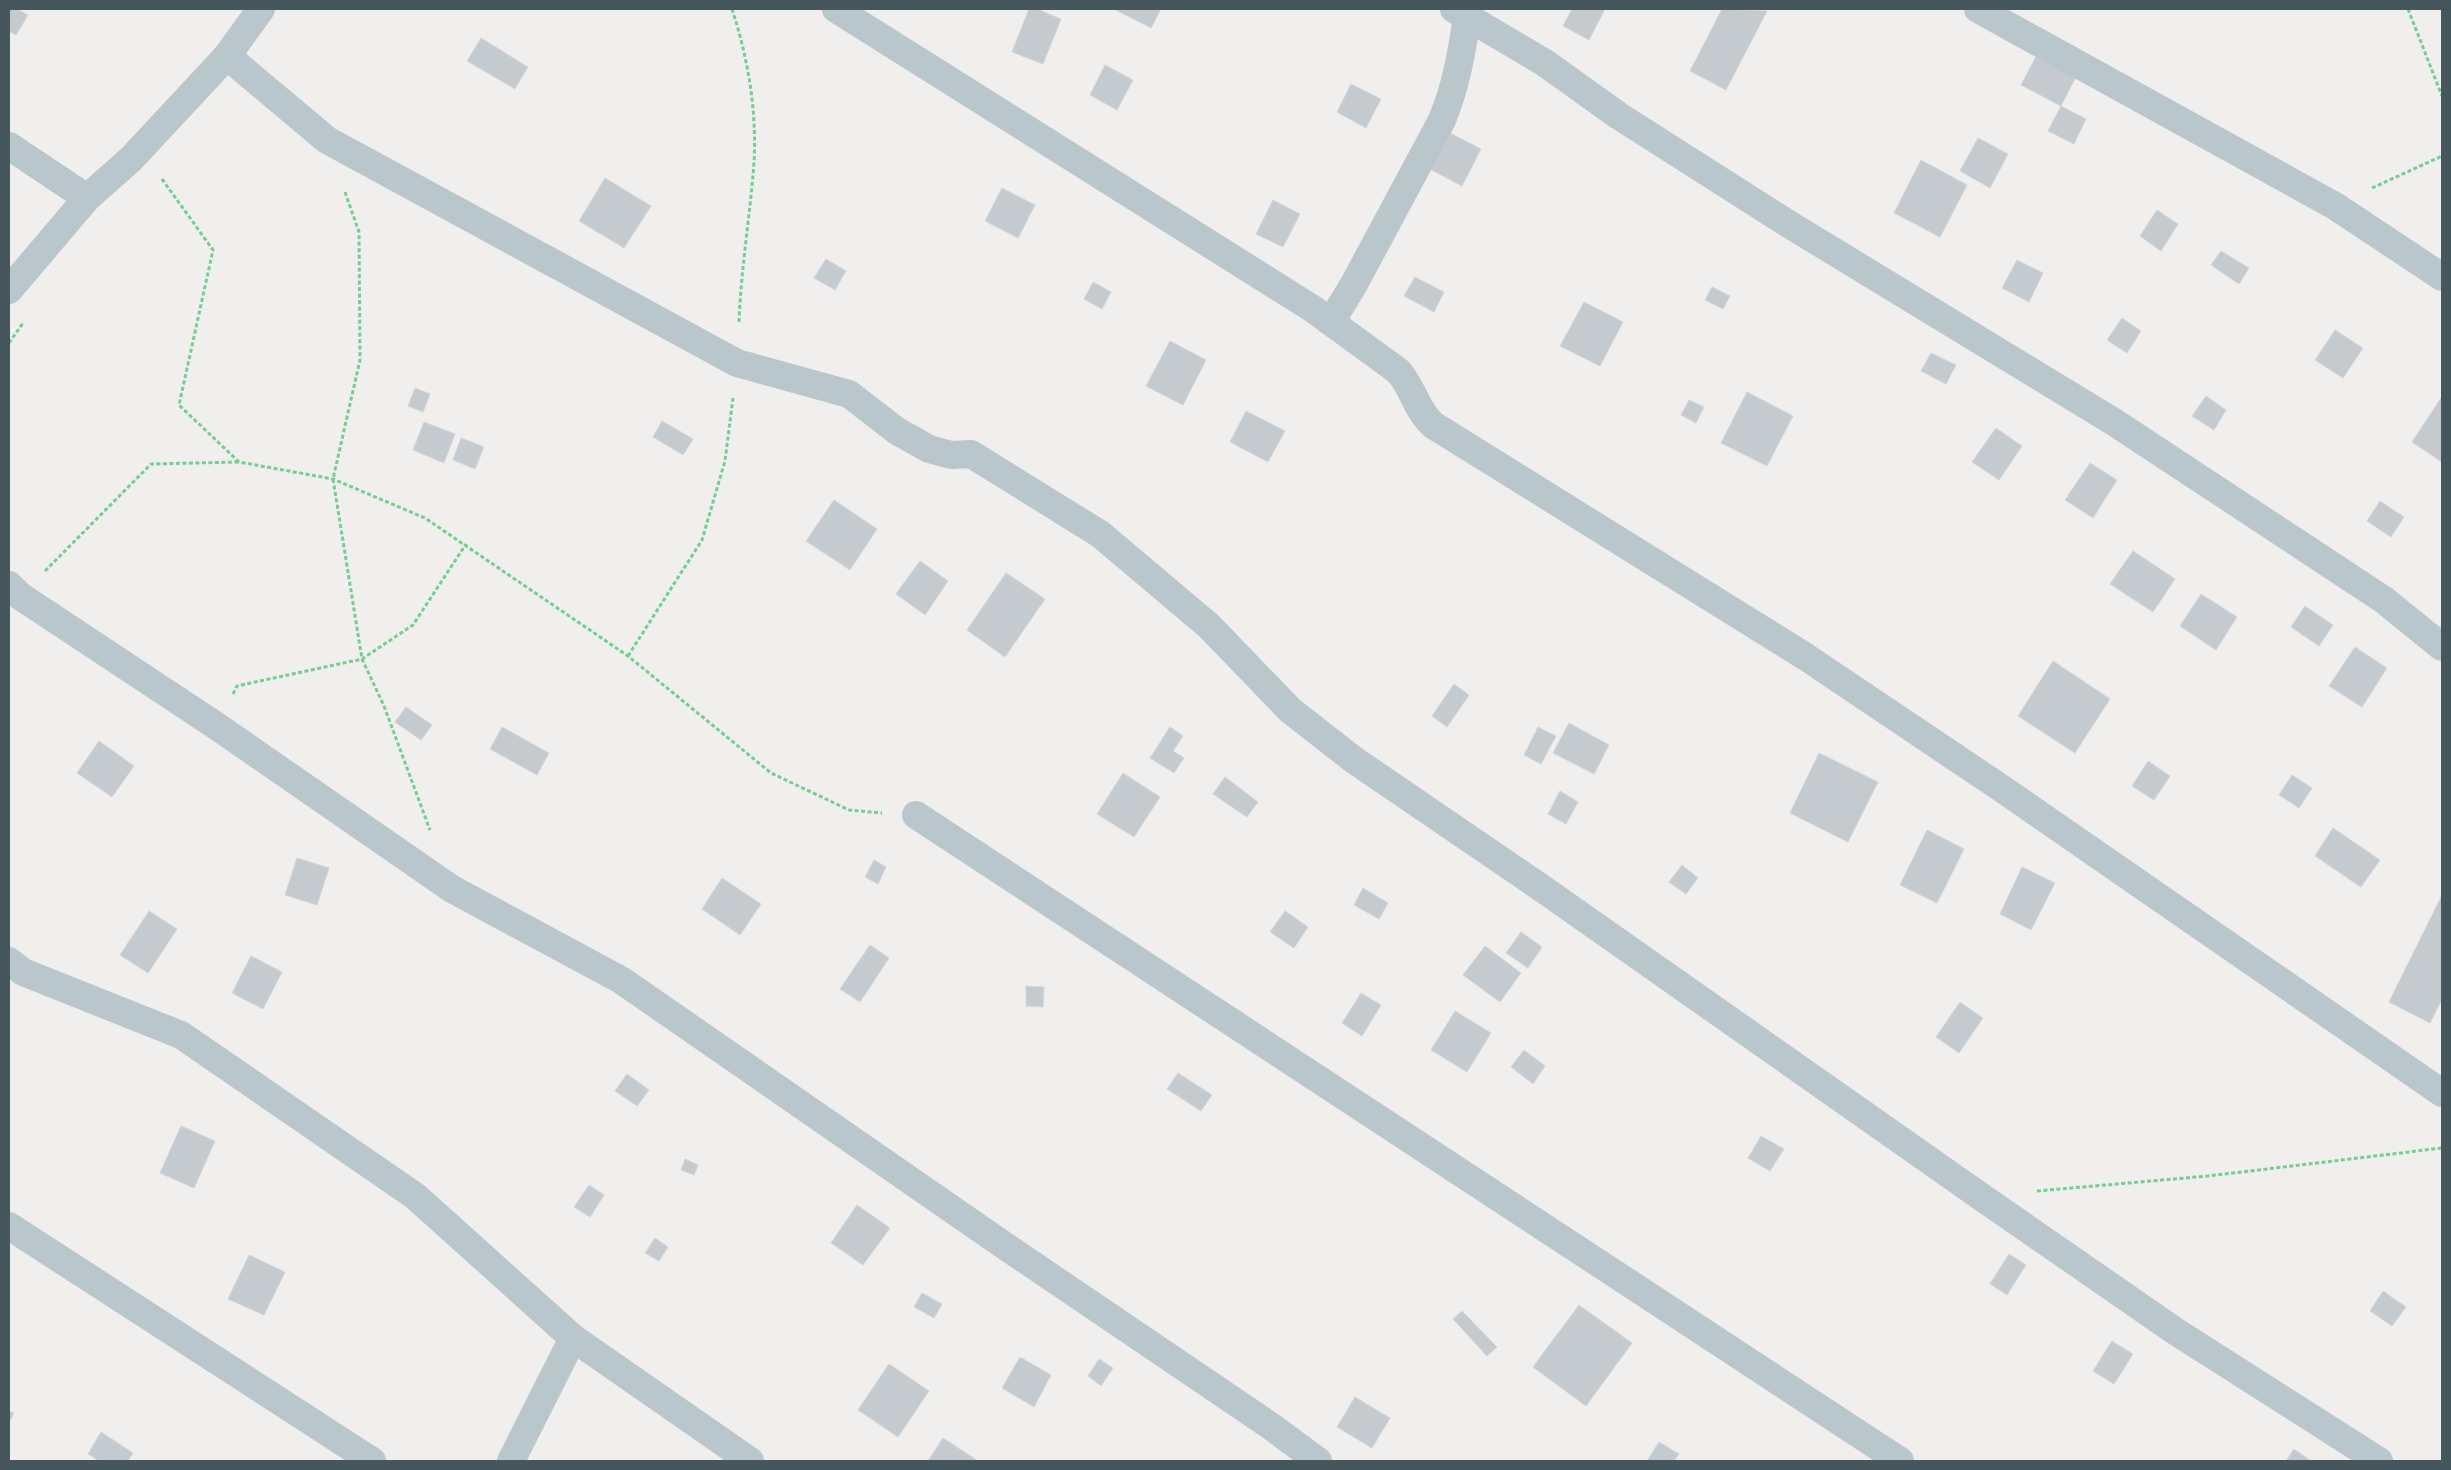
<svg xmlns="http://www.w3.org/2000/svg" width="2451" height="1470" font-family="'Space Grotesk',sans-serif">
	<rect width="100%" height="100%" fill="#f1eeee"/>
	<g fill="#c5cace" stroke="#d2d6da">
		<polygon points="9,9 17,9 28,15 16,35 9,31"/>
		<polygon points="1029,9 1037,9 1061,19 1043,64 1012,52"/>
		<polygon points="1114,9 1161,9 1151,28"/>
		<polygon points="1572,9 1605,9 1589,40 1563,26"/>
		<polygon points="1722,9 1767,11 1726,90 1690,71"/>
		<polygon points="481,38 528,67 515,89 467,61"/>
		<polygon points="2040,49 2080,69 2061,106 2021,85"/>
		<polygon points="1105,65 1133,80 1117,110 1090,95"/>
		<polygon points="1351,84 1381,99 1366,128 1337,112"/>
		<polygon points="2061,106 2086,119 2074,144 2048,131"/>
		<polygon points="1442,129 1481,149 1462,186 1424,166"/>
		<polygon points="1978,138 2008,154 1990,188 1960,171"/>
		<polygon points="1921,160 1967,185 1940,237 1894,213"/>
		<polygon points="605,178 651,206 624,248 579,221"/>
		<polygon points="1002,188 1035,205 1018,238 985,221"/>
		<polygon points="1273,200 1300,214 1283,247 1256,234"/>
		<polygon points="2157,210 2178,224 2161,251 2140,236"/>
		<polygon points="2221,251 2249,268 2239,284 2211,265"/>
		<polygon points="826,259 846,271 835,290 814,278"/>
		<polygon points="2017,260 2043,273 2029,302 2002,288"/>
		<polygon points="1415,277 1444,292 1434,312 1404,296"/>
		<polygon points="1093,282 1111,292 1102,309 1084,299"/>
		<polygon points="1712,287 1730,296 1723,309 1705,300"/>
		<polygon points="1584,302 1623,322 1600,366 1560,346"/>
		<polygon points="2122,318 2141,331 2127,353 2107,340"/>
		<polygon points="2335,330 2363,348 2343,378 2315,360"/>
		<polygon points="1170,341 1206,360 1183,405 1146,386"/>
		<polygon points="1931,353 1956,365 1946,384 1921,371"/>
		<polygon points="415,388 430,394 423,412 408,406"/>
		<polygon points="1747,392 1793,416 1767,466 1721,443"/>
		<polygon points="2206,396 2226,410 2214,430 2192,416"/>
		<polygon points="2441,398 2442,399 2442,462 2412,442"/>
		<polygon points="1689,400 1704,407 1696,423 1681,415"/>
		<polygon points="1246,411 1285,431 1268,462 1230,442"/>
		<polygon points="662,421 693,439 683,455 653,437"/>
		<polygon points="424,422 455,434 444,463 413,450"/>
		<polygon points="1996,428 2022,446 1999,480 1972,462"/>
		<polygon points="461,438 484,447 475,469 453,460"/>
		<polygon points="2090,463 2117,480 2093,518 2065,500"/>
		<polygon points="834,500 877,529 850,570 806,541"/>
		<polygon points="2380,501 2404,517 2391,537 2367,521"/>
		<polygon points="2133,551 2175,579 2153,612 2110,584"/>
		<polygon points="920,561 948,581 925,615 896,594"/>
		<polygon points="1006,573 1045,599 1005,657 967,630"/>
		<polygon points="2201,594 2237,617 2216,650 2180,626"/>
		<polygon points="2305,606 2333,625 2319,646 2291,627"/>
		<polygon points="2355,647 2387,668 2362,707 2329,686"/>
		<polygon points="2053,661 2110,699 2075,753 2018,716"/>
		<polygon points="1454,684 1469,695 1447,727 1432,716"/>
		<polygon points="406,707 432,725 421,740 395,722"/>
		<polygon points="1569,723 1609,745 1594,774 1553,753"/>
		<polygon points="502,727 549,753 537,775 490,749"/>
		<polygon points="1170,727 1183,736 1173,751 1184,758 1174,773 1150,758"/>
		<polygon points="1538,727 1556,736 1541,764 1524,755"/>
		<polygon points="99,741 134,766 112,797 77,773"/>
		<polygon points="1819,753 1878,782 1848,842 1790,813"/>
		<polygon points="2148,761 2170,776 2154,800 2132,786"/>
		<polygon points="1123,773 1160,797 1134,837 1097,814"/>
		<polygon points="2292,775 2312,788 2299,808 2279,795"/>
		<polygon points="1225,777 1258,802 1247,817 1213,794"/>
		<polygon points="1560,791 1578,802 1566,824 1548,814"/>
		<polygon points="2333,828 2380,860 2361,887 2315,856"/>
		<polygon points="1927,830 1964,849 1937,903 1900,885"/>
		<polygon points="297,858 329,868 317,905 285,895"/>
		<polygon points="874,860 886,867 878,884 865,877"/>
		<polygon points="1682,865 1698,878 1686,894 1669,882"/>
		<polygon points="2022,867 2055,883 2031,930 2000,914"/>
		<polygon points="722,878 761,904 740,935 702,909"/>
		<polygon points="1363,888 1388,903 1379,919 1354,905"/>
		<polygon points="2442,895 2442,999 2430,1023 2389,1002"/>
		<polygon points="149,911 177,929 148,973 120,955"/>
		<polygon points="1285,911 1308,927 1294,948 1270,932"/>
		<polygon points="1521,932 1542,947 1528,968 1506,953"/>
		<polygon points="870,945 889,958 860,1002 840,989"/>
		<polygon points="1485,946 1521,973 1500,1002 1463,975"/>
		<polygon points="251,956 282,972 263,1009 232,993"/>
		<polygon points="1026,986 1044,987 1043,1007 1026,1006"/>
		<polygon points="1361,993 1381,1005 1362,1036 1342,1023"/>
		<polygon points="1960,1002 1983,1018 1959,1053 1936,1037"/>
		<polygon points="1455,1011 1491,1033 1467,1072 1431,1050"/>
		<polygon points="1524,1050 1545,1066 1533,1084 1511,1067"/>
		<polygon points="1178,1073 1212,1095 1201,1111 1167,1089"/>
		<polygon points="627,1074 649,1090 637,1106 615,1091"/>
		<polygon points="181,1126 215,1141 194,1188 160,1173"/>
		<polygon points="1761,1136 1784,1149 1770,1171 1748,1158"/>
		<polygon points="685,1159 698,1165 694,1175 681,1170"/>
		<polygon points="589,1185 604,1195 590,1217 574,1207"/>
		<polygon points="857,1205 890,1228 863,1265 831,1243"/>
		<polygon points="655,1238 668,1247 659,1261 645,1253"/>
		<polygon points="2009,1254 2026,1265 2007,1295 1990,1284"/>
		<polygon points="249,1255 285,1272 264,1315 228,1299"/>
		<polygon points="2383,1291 2406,1307 2392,1326 2370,1311"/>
		<polygon points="922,1293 942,1304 934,1318 914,1307"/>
		<polygon points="1579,1305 1632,1343 1586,1406 1533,1367"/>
		<polygon points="1462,1311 1497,1347 1487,1356 1453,1319"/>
		<polygon points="2112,1341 2133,1354 2114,1384 2093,1371"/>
		<polygon points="1020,1357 1051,1375 1034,1407 1002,1388"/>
		<polygon points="1099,1359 1113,1368 1101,1386 1088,1376"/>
		<polygon points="889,1364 929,1391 898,1437 858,1410"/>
		<polygon points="1355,1397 1390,1418 1372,1448 1337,1427"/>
		<polygon points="9,1411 14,1413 9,1423"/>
		<polygon points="101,1432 133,1453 128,1461 99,1461 88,1454"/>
		<polygon points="943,1438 978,1461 928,1461"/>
		<polygon points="1659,1442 1679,1454 1674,1461 1647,1461"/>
		<polygon points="2294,1449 2311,1461 2286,1461"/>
	</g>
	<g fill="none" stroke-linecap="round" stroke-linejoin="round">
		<g stroke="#70d08f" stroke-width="3" stroke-dasharray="4 2.5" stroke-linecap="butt">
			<path d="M732 9C748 58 757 111 754 163 750 216 741 269 739 322"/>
			<polyline points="2408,9 2442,96"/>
			<polyline points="162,179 213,250 179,405 239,462 333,479 425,518 628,656 771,773 849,810 882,813"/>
			<polyline points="2372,188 2442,156"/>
			<polyline points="345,192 359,232 360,360 333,479 362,659 384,706 430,830"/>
			<polyline points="9,343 23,323"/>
			<polyline points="45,571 151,464 239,462"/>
			<polyline points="628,656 702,540 725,461 733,398"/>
			<polyline points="233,694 237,686 362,659 413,625 466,544"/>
			<polyline points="2037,1191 2208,1176 2442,1148"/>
		</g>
		<g stroke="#b9c6cc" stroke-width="28">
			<path d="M836 9 1313 309 1398 371C1413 387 1416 410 1433 425L1806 657 2001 788 2442 1093"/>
			<polyline points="1454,9 1545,63 1619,116 1787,223 2114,422 2384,600 2442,647"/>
			<polyline points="1978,9 2335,206 2442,277"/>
			<polyline points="227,56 327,140 737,363 849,394 897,431 929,449 951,455 971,454 1100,534 1209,626 1290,710 1354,760 1543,889 1980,1196 2175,1331 2379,1461"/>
			<polyline points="9,146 87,198"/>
			<polyline points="9,290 87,198 131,159 227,56 261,9"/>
			<path d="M1331 322 1354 284 1442 120C1456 86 1462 52 1467 16"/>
			<polyline points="9,585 20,596 215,725 452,889 621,980 1005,1246 1272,1427 1318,1461"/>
			<polyline points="916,815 1900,1461"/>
			<polyline points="9,961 23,972 181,1035 415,1196 573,1338 750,1461"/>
			<polyline points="9,1226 372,1461"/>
			<polyline points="511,1461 573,1338"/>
		</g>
	</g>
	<rect width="2451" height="1470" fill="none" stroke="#45565c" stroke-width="20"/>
</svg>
